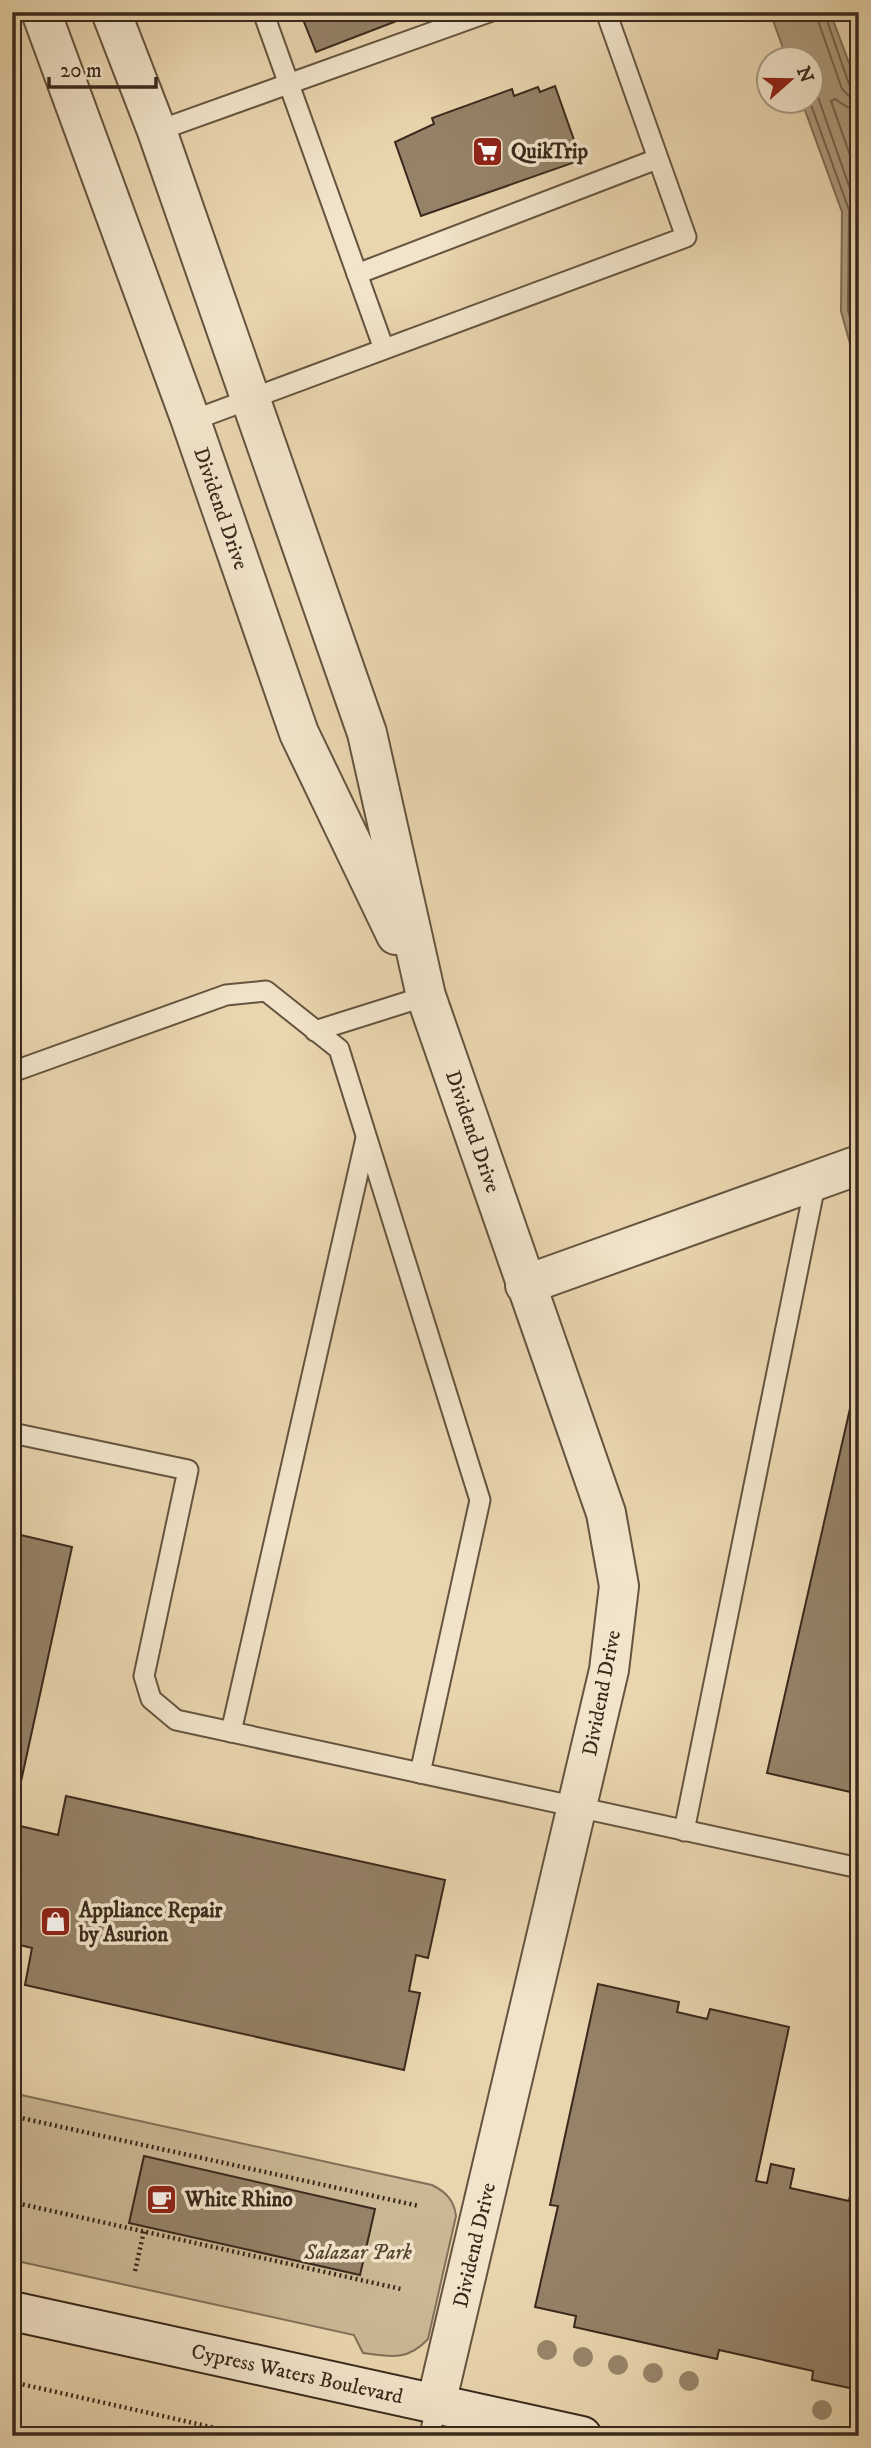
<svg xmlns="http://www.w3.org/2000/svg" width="871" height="2448" font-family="'IM FELL DW Pica',serif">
	<rect width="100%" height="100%" fill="#e9d5ae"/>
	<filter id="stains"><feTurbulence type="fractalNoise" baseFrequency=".00286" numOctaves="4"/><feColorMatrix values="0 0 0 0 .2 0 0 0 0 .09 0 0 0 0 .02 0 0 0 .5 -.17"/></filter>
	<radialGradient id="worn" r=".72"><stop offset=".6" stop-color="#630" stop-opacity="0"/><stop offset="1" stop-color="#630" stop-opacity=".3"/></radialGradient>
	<path fill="#cbb895" stroke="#827058" stroke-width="2" d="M12 2093 432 2185C446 2192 454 2200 456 2216L428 2339C408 2361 390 2357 363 2353L354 2335 12 2260Z"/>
	<polygon fill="#ae9b7c" stroke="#806d56" stroke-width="2" points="770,12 830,12 859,90 859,376 841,311 842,212 802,102 812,102 812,60 787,59"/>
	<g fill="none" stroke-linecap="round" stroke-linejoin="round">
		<g stroke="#74624c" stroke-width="2">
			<polyline points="815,12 842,89 849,96 859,98"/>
			<polyline points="824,12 849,84 859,89"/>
			<polyline points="812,89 818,97 857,209 859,317"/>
			<polyline points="810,102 849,210 848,310 859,353"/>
			<polyline points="859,108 847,107 835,99 831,101 859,181"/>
		</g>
	</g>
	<g fill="#958268" stroke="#3a291c" stroke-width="2">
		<polygon points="300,12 420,12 316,52"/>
		<polygon points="555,86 581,160 421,216 395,142 434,124 432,118 512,89 514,96 538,87 540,92"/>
		<polygon points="859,1369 859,1794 767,1773"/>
		<polygon points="12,1533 72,1547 12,1823"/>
		<polygon points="66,1796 445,1880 428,1958 416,1955 409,1991 420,1993 404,2070 25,1985 32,1948 12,1943 12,1824 58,1835"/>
		<polygon points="598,1984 679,2002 677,2012 707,2019 710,2009 789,2027 756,2181 767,2183 771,2164 794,2169 790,2188 849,2201 852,2186 859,2188 859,2390 812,2380 813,2371 719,2350 717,2359 574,2327 576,2316 535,2307 558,2206 550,2205"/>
		<polygon points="144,2156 375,2209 360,2275 129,2223"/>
	</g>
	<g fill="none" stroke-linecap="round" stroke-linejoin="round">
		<defs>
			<g id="lane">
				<polyline points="263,12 384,349"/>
				<polyline points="157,131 489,12"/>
				<polyline points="357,274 657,159"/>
				<polyline points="191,421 686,237 606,12"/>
				<polyline points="315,1031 426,996"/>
				<polyline points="12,1072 226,995 266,991 339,1049 480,1500 420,1773"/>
				<polyline points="12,1433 188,1470 144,1676 151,1699 176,1720 859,1868"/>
				<polyline points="231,1732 366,1138"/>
				<polyline points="684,1831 816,1180"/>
				<polyline points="430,2436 436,2404"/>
			</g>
			<g id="street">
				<path id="s1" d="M41 12 191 421 299 733 396 935"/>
				<path id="s2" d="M111 12 157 131 367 733 426 996 606 1513 619 1586 609 1670 436 2404"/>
				<polyline points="525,1285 859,1165"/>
			</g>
			<g id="secondary">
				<path id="s3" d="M12 2311 582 2436"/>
			</g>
		</defs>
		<use href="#lane" stroke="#665440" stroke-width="23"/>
		<use href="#street" stroke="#665440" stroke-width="42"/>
		<use href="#secondary" stroke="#3a291c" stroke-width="42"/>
		<g stroke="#3a291c" stroke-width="4.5" stroke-dasharray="2 3.5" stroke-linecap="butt">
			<polyline points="12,2116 419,2206"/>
			<polyline points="12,2202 401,2289"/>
			<polyline points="135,2271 144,2231"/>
			<polyline points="12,2382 251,2436"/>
		</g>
		<use href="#lane" stroke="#f1e4ca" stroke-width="19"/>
		<use href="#street" stroke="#f1e4ca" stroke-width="38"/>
		<use href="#secondary" stroke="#f1e4ca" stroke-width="38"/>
	</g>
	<g fill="#99866b">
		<circle cx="547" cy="2350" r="10"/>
		<circle cx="583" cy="2357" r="10"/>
		<circle cx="618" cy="2365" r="10"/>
		<circle cx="653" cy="2373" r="10"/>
		<circle cx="689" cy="2381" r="10"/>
		<circle cx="822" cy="2410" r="10"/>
	</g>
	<defs>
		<symbol id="supermarket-square" viewBox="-11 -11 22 22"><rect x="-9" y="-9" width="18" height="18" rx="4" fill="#8f2418" stroke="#f1e4ca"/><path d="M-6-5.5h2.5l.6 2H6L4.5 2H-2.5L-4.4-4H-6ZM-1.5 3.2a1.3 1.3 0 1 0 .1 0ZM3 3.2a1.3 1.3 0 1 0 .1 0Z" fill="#fff"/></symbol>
		<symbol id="shop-square" viewBox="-11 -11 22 22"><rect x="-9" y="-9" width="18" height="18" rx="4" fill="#8f2418" stroke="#f1e4ca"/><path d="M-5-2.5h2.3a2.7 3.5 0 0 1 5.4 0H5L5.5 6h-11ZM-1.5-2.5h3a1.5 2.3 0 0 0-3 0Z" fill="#fff"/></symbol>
		<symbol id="cafe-square" viewBox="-11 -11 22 22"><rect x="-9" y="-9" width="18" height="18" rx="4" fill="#8f2418" stroke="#f1e4ca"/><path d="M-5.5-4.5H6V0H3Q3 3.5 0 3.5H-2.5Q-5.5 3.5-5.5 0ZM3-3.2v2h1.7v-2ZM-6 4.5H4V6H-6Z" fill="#fff"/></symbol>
	</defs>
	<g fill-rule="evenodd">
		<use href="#supermarket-square" x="470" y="134" width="35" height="35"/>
		<use href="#shop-square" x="38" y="1904" width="35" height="35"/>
		<use href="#cafe-square" x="144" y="2182" width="35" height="35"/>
	</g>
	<g text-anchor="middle" stroke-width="7" stroke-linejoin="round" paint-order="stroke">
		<g font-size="21" font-weight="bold" fill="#3a291c" stroke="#f1e4ca" text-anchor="start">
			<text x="511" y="158">QuikTrip</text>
			<text x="79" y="1917">Appliance Repair<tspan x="79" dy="24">by Asurion</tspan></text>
			<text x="185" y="2206">White Rhino</text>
		</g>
		<g font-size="21" fill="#3a291c" stroke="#f1e4ca">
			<text dy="7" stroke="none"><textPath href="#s1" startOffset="528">Dividend Drive</textPath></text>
			<text dy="7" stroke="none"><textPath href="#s2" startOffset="1178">Dividend Drive</textPath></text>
			<text transform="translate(601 1693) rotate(-79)" y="7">Dividend Drive</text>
			<text transform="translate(474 2245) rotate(-77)" y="7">Dividend Drive</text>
			<text dy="7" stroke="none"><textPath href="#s3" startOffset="292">Cypress Waters Boulevard</textPath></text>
		</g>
		<g font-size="21" font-style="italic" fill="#574634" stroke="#f1e4ca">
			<text x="358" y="2259">Salazar Park</text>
		</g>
	</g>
	<rect width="871" height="2448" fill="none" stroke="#e9d5ae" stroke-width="42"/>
	<rect x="14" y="14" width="843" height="2420" fill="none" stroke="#3a291c" stroke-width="3.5"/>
	<rect x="21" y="21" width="829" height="2406" fill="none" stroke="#3a291c" stroke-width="2"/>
	<g transform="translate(790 80) rotate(70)"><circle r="33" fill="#f1e4ca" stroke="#a89984" stroke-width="2"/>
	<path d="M0-5L12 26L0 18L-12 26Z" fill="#8f2418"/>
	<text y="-10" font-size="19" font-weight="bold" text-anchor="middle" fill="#3a291c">N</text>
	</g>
	<path d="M49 77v10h107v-10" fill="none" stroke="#3a291c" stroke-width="3.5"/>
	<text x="60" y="77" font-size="21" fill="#3a291c" stroke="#f1e4ca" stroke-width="5" paint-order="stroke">20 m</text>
	<rect width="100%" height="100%" filter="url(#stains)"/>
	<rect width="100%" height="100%" fill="url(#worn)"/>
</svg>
